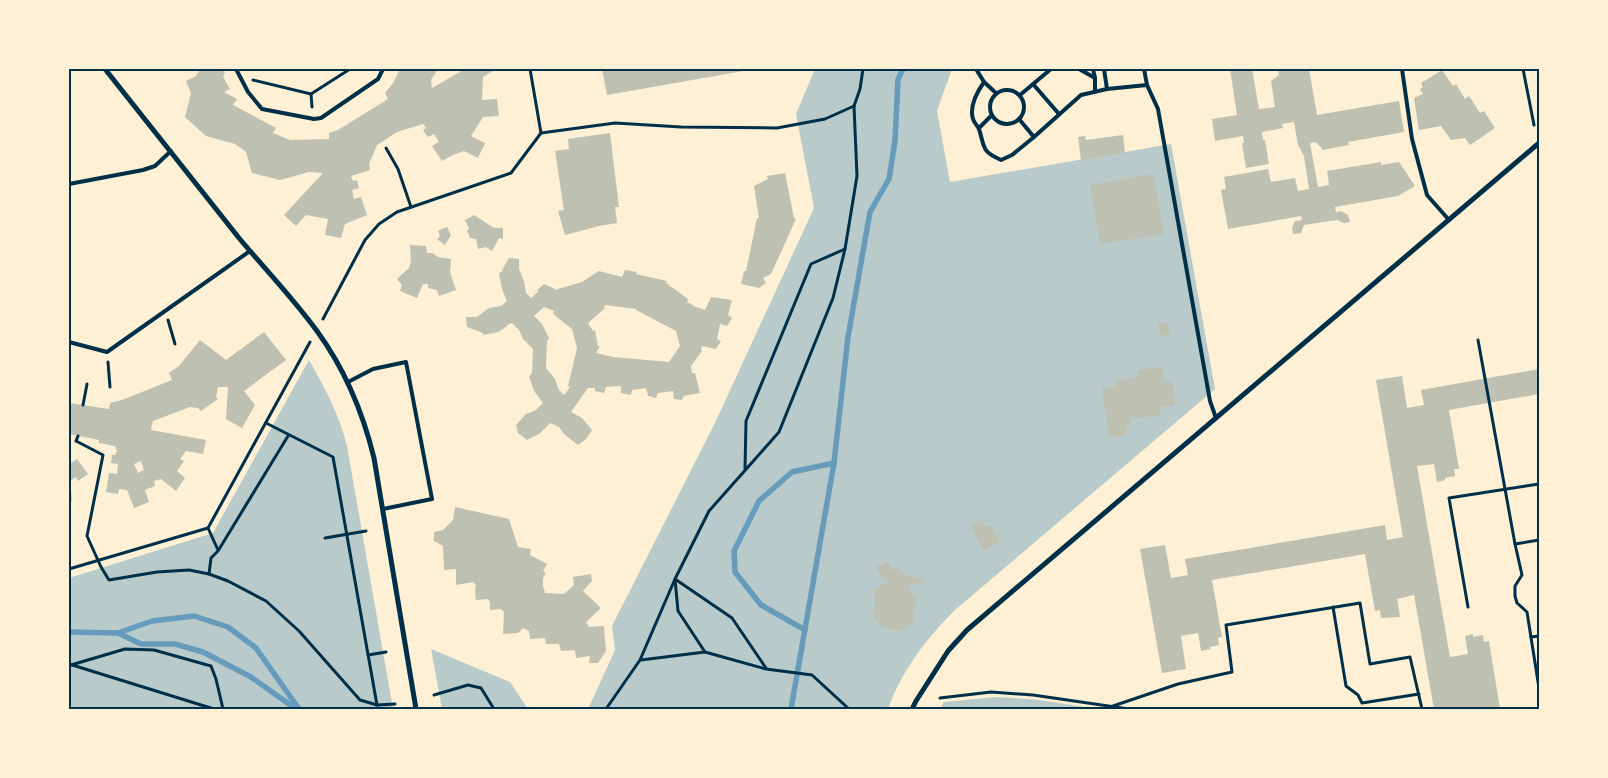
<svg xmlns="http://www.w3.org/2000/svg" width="1608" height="778" font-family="Arial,sans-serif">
	<rect width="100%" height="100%" fill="#fdf0d5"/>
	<g fill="#b9caca">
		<path d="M815 69H952L937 111 950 182 1171 144 1215 389 955 610C926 639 902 670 888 709H567L589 707 615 650 612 626 715 423 814 208 796 114Z"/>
		<path d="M309 360C325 388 339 414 347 446L393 709H69V578L213 533Z"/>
		<polygon points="431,649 510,682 528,709 442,709"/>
		<path d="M996 697C1030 698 1062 703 1095 709H940L944 702Z"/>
	</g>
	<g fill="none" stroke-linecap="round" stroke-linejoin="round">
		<g stroke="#669bbc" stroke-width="5.5">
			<polyline points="805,630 761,605 735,572 734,551 759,501 792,472 834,463"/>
			<polyline points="69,632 118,633 152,621 194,616 228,627 256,648 299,709"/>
			<polyline points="118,633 141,644 175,644 203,652 251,677 296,709"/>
			<polyline points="791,709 834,463 848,337 870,212 889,179 895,141 898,79 903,69"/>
		</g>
	</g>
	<g fill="#bec0b2" fill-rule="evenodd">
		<polygon points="200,69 219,69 225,72 223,77 230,89 224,92 237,99 233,105 276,128 273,133 290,140 329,139 329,133 338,130 388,99 385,93 393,83 400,69 438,69 431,80 432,88 465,69 496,69 483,77 482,100 497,99 499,116 483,117 471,136 485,143 478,158 464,151 453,155 442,161 432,146 439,142 434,134 428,137 423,130 426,128 423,124 397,132 377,145 369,164 370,170 351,176 353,181 357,180 359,188 352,190 354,199 361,197 367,215 345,224 341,238 325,235 328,219 306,215 296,226 284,215 323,173 309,172 280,180 252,173 246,152 235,144 206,136 185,117 191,93 186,81 196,76"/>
		<polygon points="602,69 749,69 749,70 607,95"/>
		<polygon points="1230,69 1252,69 1259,109 1275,107 1271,81 1279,75 1278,69 1309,69 1317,115 1399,101 1404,132 1348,142 1349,145 1323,150 1316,142 1310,143 1318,187 1329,185 1327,171 1381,162 1381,165 1399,162 1415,186 1398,196 1335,207 1336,212 1341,211 1348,215 1350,222 1344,223 1337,220 1304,225 1301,233 1293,234 1292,228 1295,221 1302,220 1301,216 1228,229 1221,190 1226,189 1224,177 1268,169 1271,182 1295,178 1298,191 1309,189 1304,156 1298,145 1294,122 1282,124 1283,128 1262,132 1263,140 1265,140 1269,164 1246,168 1242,143 1244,143 1243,136 1215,141 1212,119 1237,115"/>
		<polygon points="1442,70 1453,86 1456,84 1465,99 1469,96 1480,113 1484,111 1495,128 1470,145 1465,138 1451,140 1441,126 1419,130 1414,98 1423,94 1420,89 1423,87 1421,83"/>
		<polygon points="610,133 619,207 615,207 617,223 599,226 565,235 558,211 564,210 555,151 569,149 568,139"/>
		<polygon points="1123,135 1125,153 1081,160 1078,137 1085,136 1086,140"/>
		<polygon points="785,173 794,218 796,219 771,274 763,278 766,283 759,288 741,284 744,271 746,271 757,218 759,218 754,186 768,179 767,176"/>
		<polygon points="1153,174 1164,234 1100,244 1090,185"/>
		<polygon points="474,215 494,228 503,228 503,239 499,238 492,251 486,247 478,249 476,239 470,238 467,230 469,229 465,220"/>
		<polygon points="447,227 451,235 445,245 437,239 440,236 438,231"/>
		<polygon points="410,245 426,246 427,253 432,253 438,257 451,259 450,272 456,290 439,296 437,290 428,288 428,284 423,284 417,298 400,291 402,285 397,279 409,268 411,261"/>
		<path d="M509 258 519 259V269L524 281 526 293 531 298 538 292 537 290 544 284 557 290 558 289 582 282 599 271 622 277 625 270 637 272 636 274 667 281 666 283 688 299 687 302 693 305V306L705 310 711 297 732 300 728 315 732 318 727 326 720 324 717 339 721 341 716 349 702 346 701 350 702 351 691 366 692 373H695L700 393 684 396 682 400 674 399 673 391 658 393 656 398 648 396 646 388 632 390 631 395 621 393V386L606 387 604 393 595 391V388H588L571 412 582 418 592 430 586 439 578 445 565 435 559 427 550 423 539 434 527 440 518 433 516 425 526 414 536 410 543 403 534 391 529 376 532 373 533 349 523 339 519 330 512 323 507 325V326L498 332 483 335V333L467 327 466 317H477L489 308 501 306 507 301 502 289 499 273 503 271 502 270ZM605 305 636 309V310L676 331 680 346 669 362 613 357 596 353 600 346H598L595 330 593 331 588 323 604 309ZM544 307 554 311 553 314 572 329 577 348 568 386 570 387 564 395 559 390 555 379 546 368 547 341 549 338 542 324 534 316Z"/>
		<polygon points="1168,322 1170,334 1161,336 1158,324"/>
		<path d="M264 332 286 360 244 391 255 405 242 428 226 419 228 387H218L216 397 218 399 201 411 198 408 190 407 153 421 151 430 206 440 203 454 186 451 180 459 184 461 177 471 185 478 176 491 161 479 154 481 155 486 145 490 149 502 134 508 127 490 119 489 118 494 106 492 109 473 117 474 118 464 111 463 112 455H115L117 451 115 446 99 443V440L69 434V403L109 409 110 403 122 400 172 380 169 373 179 366 200 340 226 360ZM141 461 144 470 138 473 134 464Z"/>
		<polygon points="1162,367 1164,382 1172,381 1175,405 1160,407 1161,415 1130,419 1131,425 1125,426 1126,435 1109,438 1102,388 1116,386 1115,381 1139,377 1138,370"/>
		<polygon points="1539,369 1539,394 1449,410 1459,469 1454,469 1455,476 1445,478 1445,480 1437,482 1434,464 1417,466 1450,657 1468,654 1465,636 1473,634 1473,637 1483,635 1484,642 1489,641 1500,709 1434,709 1414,595 1397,599 1400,617 1381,618 1380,610 1375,611 1365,554 1212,580 1222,637 1218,638 1219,645 1210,647 1210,649 1201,651 1198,633 1181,636 1186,669 1162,673 1140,549 1165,545 1171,578 1188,575 1185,559 1385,525 1387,540 1403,537 1376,380 1402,376 1407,408 1424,405 1421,390"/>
		<polygon points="77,459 88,474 78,481 76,477 70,481 72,501 69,501 69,460 71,463"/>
		<polygon points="455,507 509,519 518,547 531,549 530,555 547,564 543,571 546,573 543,578 543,586 545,593 564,594 574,585 573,577 591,574 592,581 583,591 601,608 586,622 589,627 604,626 606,651 598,663 589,663 590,656 576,658 575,650 561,651 559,644 546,644 545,638 530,639 529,631 523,628 518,633 503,634 504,612 501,609 490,610 490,602 488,599 476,600 475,591 476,585 473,582 456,585 456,569 444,570 443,546 434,541 434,532 443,530 453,520"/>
		<polygon points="982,520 985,527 990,524 1000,542 983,551 971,526"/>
		<polygon points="888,562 893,571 897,567 903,573 908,576 916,578 923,577 925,583 908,585 910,591 917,599 913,613 914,623 900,631 882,627 873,616 875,606 874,590 884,584 890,584 881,576 876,567"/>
	</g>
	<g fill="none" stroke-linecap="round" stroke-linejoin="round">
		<g stroke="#003049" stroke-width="3">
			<polyline points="530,69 541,133"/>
			<polyline points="1523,69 1534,125"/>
			<polyline points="253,80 311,94"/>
			<polyline points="312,107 311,94 350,69"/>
			<polyline points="386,148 398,169 411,207"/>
			<polyline points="323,319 365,240 379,224 397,212 511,173 541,133 615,123 681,127 777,128 825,119 854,106"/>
			<polyline points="168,320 175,344"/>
			<polyline points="1478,340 1515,544"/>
			<polyline points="108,362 110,387"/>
			<polyline points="83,405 87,384"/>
			<polyline points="266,423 333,457 377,705"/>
			<polyline points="78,436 76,441 103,455 87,536 101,567 109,580 157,572 189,570 209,574 228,581 266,601 299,631 360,700 377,705 395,704"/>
			<polyline points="745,469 746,421 811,264 845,249"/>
			<polyline points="208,528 218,550"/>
			<polyline points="325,538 366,531"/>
			<polyline points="1539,540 1515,544 1522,575 1515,586 1515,596 1517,603 1527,612 1539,688"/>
			<polyline points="69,569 208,528 310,342"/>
			<polyline points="209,574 211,558 218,551 288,436"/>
			<polyline points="1333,607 1346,686 1358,695 1362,703 1419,694"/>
			<polyline points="1468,607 1449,498 1539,484"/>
			<polyline points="1531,637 1539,636"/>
			<polyline points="368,655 386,652"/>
			<polyline points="641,660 705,652"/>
			<polyline points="69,664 214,709"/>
			<polyline points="71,665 125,649 154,650 211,666 216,679 223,709"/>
			<polyline points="434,695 468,685 481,688 494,709"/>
			<polyline points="940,698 991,692 1033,695 1129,709"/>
			<polyline points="1113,706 1178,684 1232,672 1226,625 1360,603 1370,664 1410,657 1422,709"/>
			<polyline points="606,709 640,660 675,579 732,618 766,668"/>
			<polyline points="849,709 812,675 766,669 705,652 678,611 675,579 709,511 779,432 833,298 845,249 857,176 854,106 860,89 863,69"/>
		</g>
		<g stroke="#003049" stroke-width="4">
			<polyline points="236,69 248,92 262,109 314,119 321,118 378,79 383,69"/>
			<path d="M976 69 984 82C977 92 969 106 973 119 974 123 978 126 979 129 985 148 981 151 1001 160L1012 155 1034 137 1081 95 1107 89 1147 85 1144 69"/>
			<polyline points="1079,69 1095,78 1095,91"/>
			<polyline points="1093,69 1095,78"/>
			<polyline points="1104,69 1107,89"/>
			<polyline points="1402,69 1412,139 1427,195 1449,220"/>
			<polyline points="984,82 996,93"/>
			<polyline points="1033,84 1059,114"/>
			<polyline points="1147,85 1158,109 1210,401 1216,418"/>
			<circle cx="1007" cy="107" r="17"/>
			<polyline points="1020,95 1051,69"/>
			<polyline points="1019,119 1034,137"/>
			<polyline points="979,128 992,115"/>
			<polyline points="69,184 143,170 155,166 171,151"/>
			<polyline points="69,342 107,352 250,251"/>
			<polyline points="348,382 373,369 406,362 432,499 383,509"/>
		</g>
		<g stroke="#003049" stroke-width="5">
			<path d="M105 69C150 125 194 182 239 238 265 269 293 298 317 331 344 368 363 413 374 458L416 709"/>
			<polyline points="912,709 916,701 948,651 967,630 1539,143"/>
		</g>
	</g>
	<rect width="1608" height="778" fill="none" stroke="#fdf0d5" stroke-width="140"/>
	<rect x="70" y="70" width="1468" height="638" fill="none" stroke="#003049" stroke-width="2"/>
</svg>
